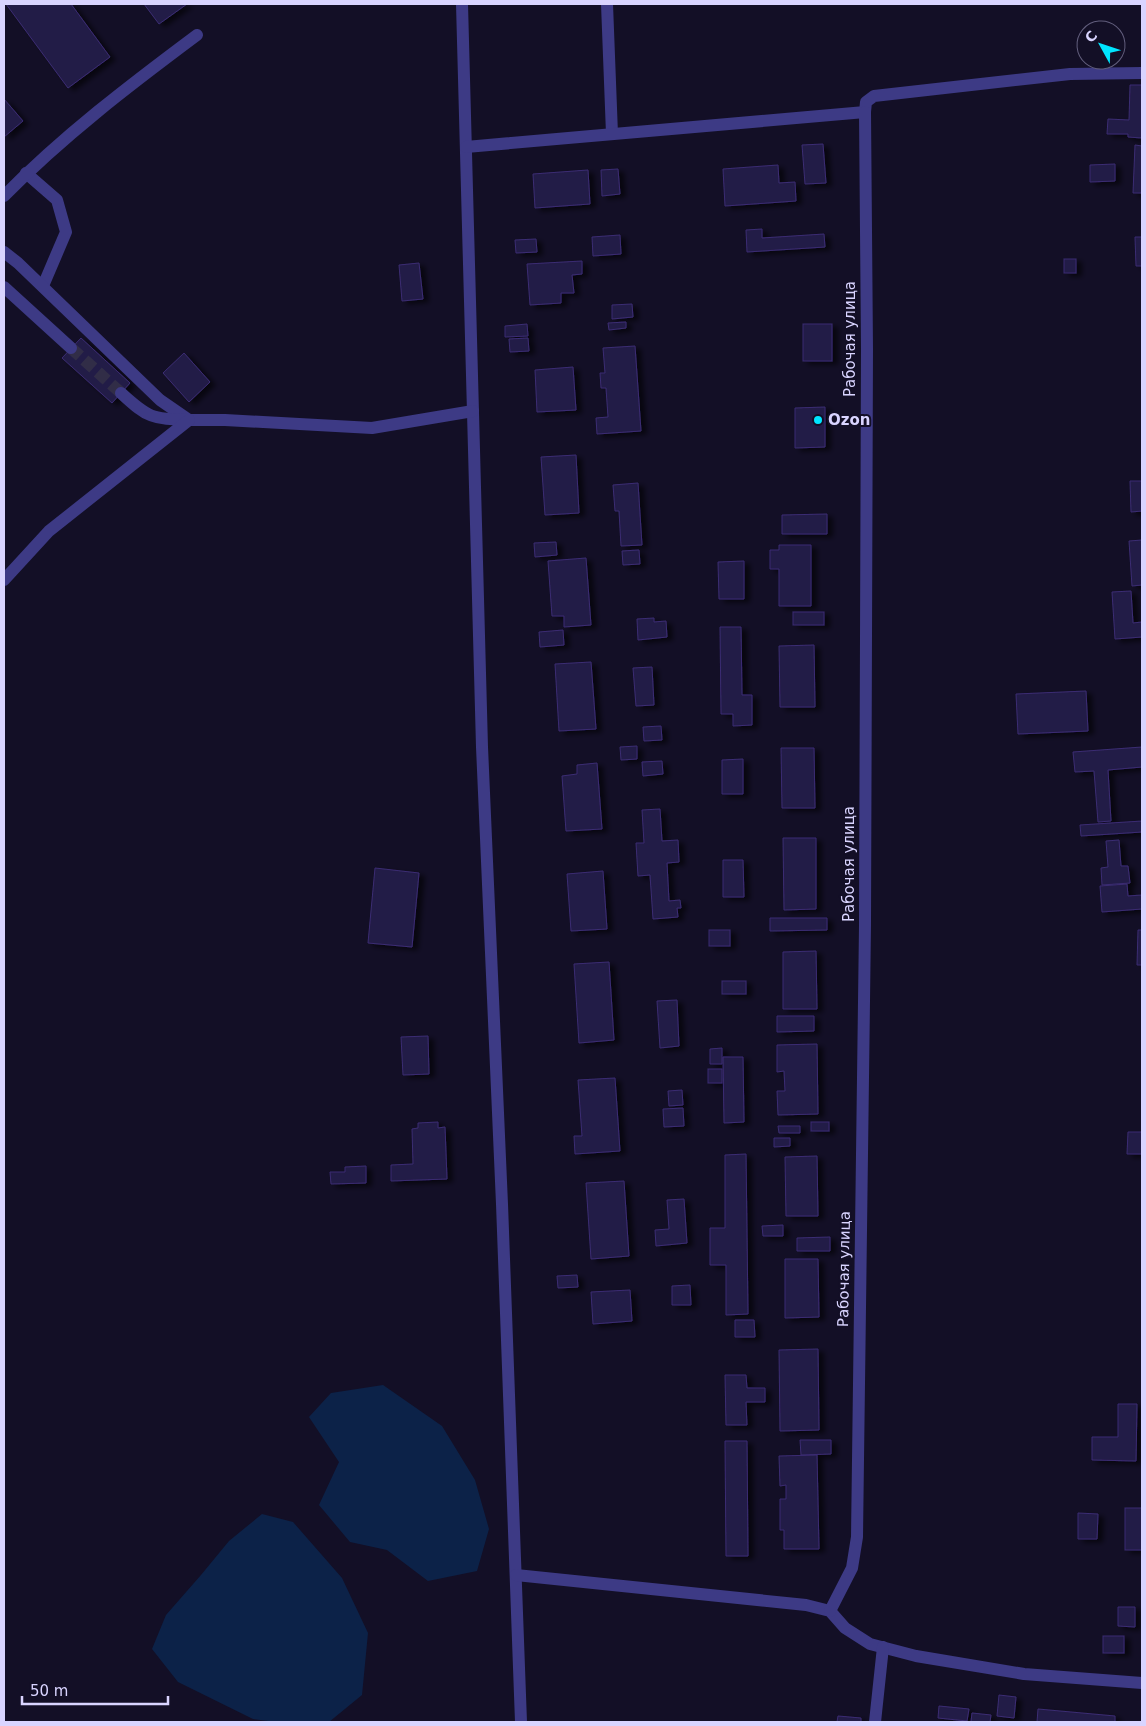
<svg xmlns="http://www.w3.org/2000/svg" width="1146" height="1726" font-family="'DejaVu Sans',sans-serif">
	<defs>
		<filter id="shadow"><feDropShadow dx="5.5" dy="3" stdDeviation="2.5" flood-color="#0009"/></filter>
	</defs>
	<rect width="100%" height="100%" fill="#130f26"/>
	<g fill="#0c2248">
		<polygon points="383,1385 442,1426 475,1480 489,1529 477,1571 428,1581 387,1550 350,1542 319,1505 339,1462 309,1417 331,1393"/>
		<polygon points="262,1514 293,1522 342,1578 368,1633 362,1695 329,1722 277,1722 253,1719 178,1682 152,1649 166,1615 201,1575 229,1541"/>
	</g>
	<g fill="#241b47" stroke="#3b2d73" filter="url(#shadow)">
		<polygon points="6,4 71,4 110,57 68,88"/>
		<polygon points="144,4 187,4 159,24"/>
		<polygon points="1130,85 1142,85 1142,138 1128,137 1128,134 1107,134 1108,119 1129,120"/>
		<polygon points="4,99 23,121 4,137"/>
		<polygon points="823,144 826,183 805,184 802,145"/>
		<polygon points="1135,145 1142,146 1142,193 1133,193"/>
		<polygon points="1115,164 1115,181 1090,182 1090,165"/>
		<polygon points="778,165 779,183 795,182 796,201 725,206 723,169"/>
		<polygon points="618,169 620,194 602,196 601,170"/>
		<polygon points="588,170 590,204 535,208 533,174"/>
		<polygon points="762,229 762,238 824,234 825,247 747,252 746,230"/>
		<polygon points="620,235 621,254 593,256 592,237"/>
		<polygon points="1135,237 1142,237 1142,266 1136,266"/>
		<polygon points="536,239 537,252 516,253 515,240"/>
		<rect x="1064" y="259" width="12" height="14"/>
		<polygon points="582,261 582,274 572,275 574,293 561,293 561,303 530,305 527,264"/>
		<polygon points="419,263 423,299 402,301 399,265"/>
		<polygon points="632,304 633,317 612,319 612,305"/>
		<polygon points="626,322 626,328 609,330 608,323"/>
		<polygon points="527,324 528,336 505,337 505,326"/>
		<rect x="803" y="324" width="29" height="37"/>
		<polygon points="81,338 130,383 112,403 62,358"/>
		<polygon points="528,338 529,351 510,352 509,339"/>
		<polygon points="635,346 641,431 597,434 596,418 608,417 606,388 601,388 600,373 605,373 603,348"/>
		<polygon points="184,353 210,382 189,402 163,373"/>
		<polygon points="573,367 576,410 537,412 535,370"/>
		<polygon points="825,407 825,447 795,448 795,408"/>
		<polygon points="576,455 579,513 545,515 541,457"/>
		<polygon points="1130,481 1142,481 1142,511 1131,512"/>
		<polygon points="638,483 642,545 621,546 619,511 615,511 613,485"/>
		<polygon points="827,514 827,534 782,534 782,515"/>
		<polygon points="1142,540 1142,585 1132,586 1129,541"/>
		<polygon points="556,542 557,555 535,557 534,543"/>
		<polygon points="779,545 811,545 811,606 779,606 779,569 770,569 770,550 779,550"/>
		<polygon points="639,550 640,564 623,565 622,551"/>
		<polygon points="586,558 591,625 564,627 564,616 552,616 548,561"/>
		<polygon points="744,561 744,599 719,599 718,562"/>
		<polygon points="1131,591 1133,623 1142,622 1142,637 1115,639 1112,592"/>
		<rect x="793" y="612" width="31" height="13"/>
		<polygon points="654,618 654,622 666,621 667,637 638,640 637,619"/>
		<polygon points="720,627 741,627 742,695 752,695 752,725 733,726 733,714 721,714"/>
		<polygon points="563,630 564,645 540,647 539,632"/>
		<polygon points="814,645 815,707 780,707 779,646"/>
		<polygon points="591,662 596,729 559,731 555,664"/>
		<polygon points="652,667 654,705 636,706 633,668"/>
		<polygon points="1086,691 1088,731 1018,734 1016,694"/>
		<polygon points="661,726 662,740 644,741 643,727"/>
		<polygon points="637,746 637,759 621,760 620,747"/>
		<polygon points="1142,747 1142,767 1108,770 1111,821 1098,822 1094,771 1075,772 1073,752"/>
		<polygon points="781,748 814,748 815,808 782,808"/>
		<polygon points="743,759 743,794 722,794 722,760"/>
		<polygon points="662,761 663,774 643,776 642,762"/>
		<polygon points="597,763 602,829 566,831 562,776 577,774 577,765"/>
		<polygon points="660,809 662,841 678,840 679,862 667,863 669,901 680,900 681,908 677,908 678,917 653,919 650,875 638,876 636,843 644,843 642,810"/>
		<polygon points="1142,821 1142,832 1081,836 1080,825"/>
		<polygon points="783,838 816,838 816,909 784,910"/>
		<polygon points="1119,840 1121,866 1128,866 1130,883 1102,885 1101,868 1108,867 1106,841"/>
		<polygon points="723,860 743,860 744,897 723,897"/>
		<polygon points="375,868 419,873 412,947 368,943"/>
		<polygon points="603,871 607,929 571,931 567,874"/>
		<polygon points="1127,884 1128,896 1142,895 1142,909 1102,912 1100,886"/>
		<polygon points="770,918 827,918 827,930 770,931"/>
		<rect x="709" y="930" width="21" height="16"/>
		<polygon points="1138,930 1142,930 1142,965 1137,965"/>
		<polygon points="816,951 817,1009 783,1009 783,952"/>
		<polygon points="609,962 614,1040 579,1043 574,964"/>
		<rect x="722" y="981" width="24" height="13"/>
		<polygon points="677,1000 679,1046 660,1048 657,1001"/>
		<polygon points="777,1016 814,1016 814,1031 777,1032"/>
		<polygon points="428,1036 429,1074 403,1075 401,1037"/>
		<polygon points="817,1044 818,1114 778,1115 777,1091 785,1091 784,1071 777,1072 777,1045"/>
		<polygon points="722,1048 722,1064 710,1064 710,1049"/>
		<polygon points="723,1057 743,1057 744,1122 724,1123"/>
		<rect x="708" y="1069" width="14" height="14"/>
		<polygon points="615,1078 620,1151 575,1154 574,1136 582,1136 578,1080"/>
		<polygon points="682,1090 683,1105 669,1106 668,1091"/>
		<polygon points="683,1108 684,1126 664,1127 663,1109"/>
		<polygon points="438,1122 438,1128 445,1127 447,1179 391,1181 391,1165 413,1164 412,1129 418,1128 418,1123"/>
		<rect x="811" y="1122" width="18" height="9"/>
		<polygon points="778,1126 800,1126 800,1133 779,1133"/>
		<polygon points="1128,1132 1142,1132 1142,1154 1127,1154"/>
		<polygon points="774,1138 790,1138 790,1146 774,1147"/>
		<polygon points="746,1154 748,1314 726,1315 726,1265 710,1265 710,1228 725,1228 725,1155"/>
		<polygon points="817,1156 818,1216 786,1216 785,1157"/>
		<polygon points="366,1166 366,1183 331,1184 330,1172 345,1172 345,1167"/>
		<polygon points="624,1181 629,1256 591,1259 586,1183"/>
		<polygon points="684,1199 687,1243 656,1246 655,1230 669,1229 667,1200"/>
		<polygon points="783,1225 783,1236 763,1236 762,1226"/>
		<polygon points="830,1237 830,1251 797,1251 797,1238"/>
		<polygon points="785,1259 818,1259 819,1317 785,1318"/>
		<polygon points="577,1275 578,1287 558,1288 557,1276"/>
		<polygon points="690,1285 691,1305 672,1305 672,1286"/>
		<polygon points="630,1290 632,1321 593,1324 591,1292"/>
		<polygon points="735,1320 754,1320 755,1337 735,1337"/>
		<polygon points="818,1349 819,1430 780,1431 779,1350"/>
		<polygon points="725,1375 746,1375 747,1388 765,1388 765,1402 746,1402 747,1425 726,1425"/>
		<polygon points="1118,1404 1137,1404 1136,1461 1092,1460 1092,1437 1118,1437"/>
		<polygon points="800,1440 831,1440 831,1454 801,1455"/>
		<polygon points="725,1441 747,1441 748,1556 726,1556"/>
		<polygon points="817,1455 819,1549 784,1549 784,1530 780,1530 780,1499 786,1499 786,1485 780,1486 779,1456"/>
		<rect x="1125" y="1508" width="17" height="42"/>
		<polygon points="1078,1513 1098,1514 1097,1539 1078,1539"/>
		<polygon points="1118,1607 1135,1607 1135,1627 1118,1626"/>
		<rect x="1103" y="1636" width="21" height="17"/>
		<polygon points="999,1695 1016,1697 1014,1718 997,1716"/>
		<polygon points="939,1706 969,1709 967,1721 938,1718"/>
		<polygon points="1038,1709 1115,1716 1115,1722 1037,1722"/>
		<polygon points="972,1713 991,1715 990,1722 971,1722"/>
		<polygon points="838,1716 861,1718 861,1722 837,1722"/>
	</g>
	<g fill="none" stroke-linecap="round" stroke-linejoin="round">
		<polyline stroke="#312d47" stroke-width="12" stroke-dasharray="12 6" stroke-linecap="butt" points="71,348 121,393"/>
		<g stroke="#3d3a85" stroke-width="12">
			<polyline points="462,4 482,747 502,1204 521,1722"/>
			<polyline points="607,4 612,134"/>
			<polyline points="466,147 865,112 866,102 874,96 1070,74 1142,73"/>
			<polyline points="26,173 57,200 66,232 43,286"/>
			<path d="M4 196C63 136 130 85 197 35"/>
			<polyline points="4,252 18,263 160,400 189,420 225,420 372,428 473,411"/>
			<polyline points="4,287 71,348"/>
			<path d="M121 393C148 418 152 419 189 420"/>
			<polyline points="4,580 49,531 189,420"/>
			<polyline points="516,1575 806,1605 830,1611 845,1628 870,1644 916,1656 1024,1674 1142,1683"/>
			<polyline points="830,1611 852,1568 857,1537 865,925 867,349 865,112"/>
			<polyline points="875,1722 883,1647"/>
		</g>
	</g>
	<circle fill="#00e5ff" stroke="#130f26" stroke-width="2" cx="818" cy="420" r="5"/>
	<g text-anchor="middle" stroke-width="4" stroke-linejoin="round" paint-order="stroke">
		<g font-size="15" fill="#d9d4ff" stroke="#130f26">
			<text transform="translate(850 339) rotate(-90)" y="5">Рабочая улица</text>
			<text transform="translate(849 864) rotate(-90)" y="5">Рабочая улица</text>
			<text transform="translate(844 1269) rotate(-89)" y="5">Рабочая улица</text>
		</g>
		<g font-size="15" font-weight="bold" fill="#d9d4ff" stroke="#130f26" text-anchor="start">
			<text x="828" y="425">Ozon</text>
		</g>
	</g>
	<rect width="1146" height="1726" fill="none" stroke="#d9d4ff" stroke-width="10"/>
	<g transform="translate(1101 45) rotate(310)"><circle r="24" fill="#130f26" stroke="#625e7d"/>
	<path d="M0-4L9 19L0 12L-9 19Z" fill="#00e5ff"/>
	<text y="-8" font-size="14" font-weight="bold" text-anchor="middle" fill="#d9d4ff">С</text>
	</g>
	<path d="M22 1696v8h146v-8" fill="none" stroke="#d9d4ff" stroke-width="2.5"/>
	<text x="30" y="1696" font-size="15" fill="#d9d4ff" stroke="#130f26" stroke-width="4" paint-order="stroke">50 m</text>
</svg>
